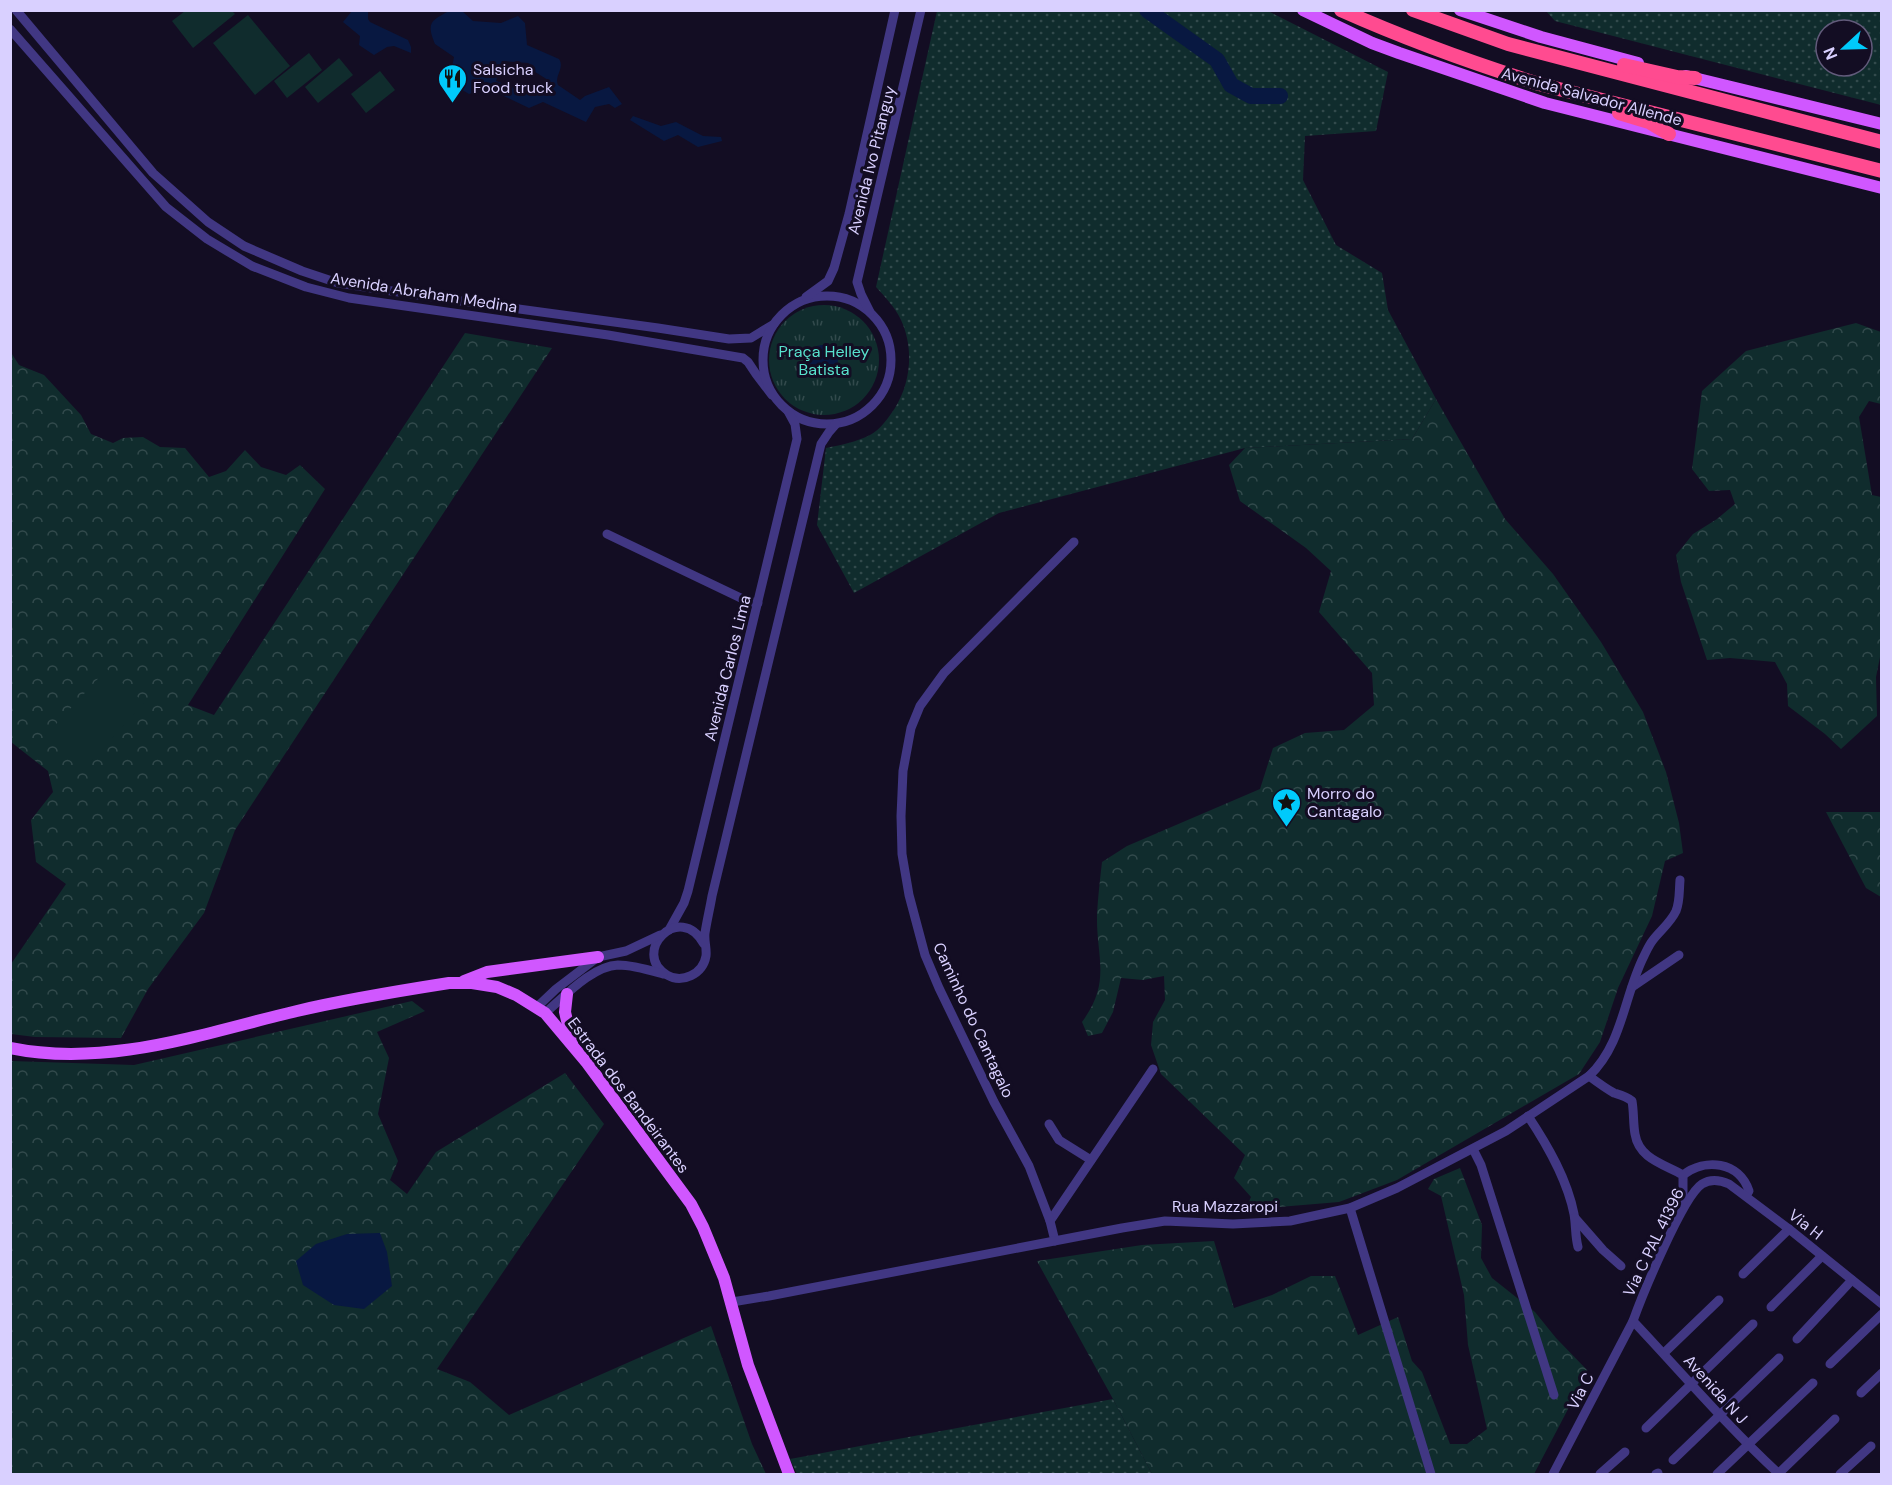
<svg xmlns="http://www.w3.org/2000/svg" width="1892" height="1485" font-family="'DM Sans',sans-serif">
	<defs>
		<pattern id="grass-dots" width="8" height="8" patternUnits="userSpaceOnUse" patternTransform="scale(1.5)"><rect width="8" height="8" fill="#102c2d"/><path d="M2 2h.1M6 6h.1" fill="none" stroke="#324a4c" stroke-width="1.8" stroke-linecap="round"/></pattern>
		<pattern id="forest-crowns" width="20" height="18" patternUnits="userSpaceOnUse" patternTransform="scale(1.5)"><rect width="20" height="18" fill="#102c2d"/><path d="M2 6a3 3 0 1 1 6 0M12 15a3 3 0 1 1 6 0" fill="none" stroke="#324a4c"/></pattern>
		<pattern id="park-tufts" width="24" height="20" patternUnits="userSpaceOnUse" patternTransform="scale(1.5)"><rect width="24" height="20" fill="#102c2d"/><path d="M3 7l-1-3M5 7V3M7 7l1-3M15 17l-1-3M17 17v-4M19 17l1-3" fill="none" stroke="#324a4c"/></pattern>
	</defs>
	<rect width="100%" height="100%" fill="#130d23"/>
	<g fill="url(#grass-dots)" fill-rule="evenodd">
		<path d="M937 11H1268L1388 72 1376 131 1305 136 1303 180 1336 245 1382 273 1388 310 1436 399 1412 439 1245 448 999 513 854 593 817 525 826 448C841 445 856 442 870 435 880 430 889 417 895 408 911 382 914 348 901 320 895 307 885 297 876 287Z"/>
		<path d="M1546 11H1881V105L1555 21ZM1826 30H1862V66H1826Z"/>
		<polygon points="1113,1399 1152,1474 797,1474 790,1459"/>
	</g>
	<g fill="url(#forest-crowns)">
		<polygon points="1856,323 1881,332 1881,404 1869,401 1859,417 1872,495 1881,497 1882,647 1876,677 1877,716 1841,749 1825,734 1788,706 1787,684 1775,662 1730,658 1707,660 1681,582 1676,555 1693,534 1717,519 1735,504 1730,490 1709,491 1692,469 1702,391 1746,351"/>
		<polygon points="465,333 552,348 235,830 204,913 148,989 121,1038 35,1037 11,1034 11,964 66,884 36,862 31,820 53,792 48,771 11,742 10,351 19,365 44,375 81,415 91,434 113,443 123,438 143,437 160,447 185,448 209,477 226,471 245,450 261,467 286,475 300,465 325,489 188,705 214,715"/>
		<path d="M1436 399 1505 519 1553 574 1601 642 1643 712 1666 772 1679 823 1683 853 1665 861 1652 916 1618 988 1600 1042 1579 1074 1397 1180 1339 1202 1245 1210 1251 1197 1234 1178 1245 1155 1161 1074 1151 1045 1153 1022 1165 1000 1164 976 1143 980 1121 978 1113 1012 1102 1033 1088 1036 1082 1022C1112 981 1096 958 1097 914 1098 897 1100 879 1102 862L1127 846 1260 789 1273 748 1305 733 1344 730 1374 705 1372 673 1319 612 1331 571 1306 548 1240 501 1229 465 1245 448 1412 439Z"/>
		<polygon points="1826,812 1881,812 1881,897 1866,888"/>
		<polygon points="412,1001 425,1011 377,1032 389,1058 378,1114 398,1161 390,1180 407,1194 436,1152 565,1073 604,1124 437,1369 470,1382 509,1415 711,1326 752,1444 766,1474 11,1474 11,1061 134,1065"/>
		<polygon points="1460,1168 1482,1225 1481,1258 1492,1278 1535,1312 1556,1338 1588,1371 1534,1474 1152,1474 1113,1399 1037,1261 1142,1245 1214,1241 1234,1308 1272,1295 1311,1276 1335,1276 1358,1335 1398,1317 1412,1361 1422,1372 1450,1444 1467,1444 1487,1429 1468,1345 1464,1295 1441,1196 1428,1189 1434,1179"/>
	</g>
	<circle fill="url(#park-tufts)" cx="824" cy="360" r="55"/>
	<g fill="#102c2d">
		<polygon points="185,11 232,11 235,14 193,48 172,21"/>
		<polygon points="248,15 290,66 255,95 213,43"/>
		<polygon points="309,53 322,70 287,98 274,81"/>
		<polygon points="339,58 353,75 318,103 305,87"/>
		<polygon points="380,71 395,90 366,113 351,94"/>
		<polygon points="107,669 144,703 82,771 45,736"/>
	</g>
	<g fill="#081841" fill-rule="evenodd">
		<polygon points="352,11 368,11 368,19 370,22 408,40 411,47 411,53 394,46 387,47 374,55 359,45 360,36 343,22"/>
		<path d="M449 11H462L473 21 501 23 518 16 525 23 527 45 559 59C565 68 554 76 558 85L580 100 585 96 609 87 622 104 615 108 609 104 595 107 586 122 543 102 529 108 487 88 469 94 449 82 454 57 435 44C426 22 431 21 449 11ZM502 61 528 63 533 66 532 70 548 80 544 90 533 94 496 81Z"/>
		<polygon points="633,116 661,126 676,122 703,136 721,137 722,141 698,147 678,135 664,141 630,120"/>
		<circle cx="823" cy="360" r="15"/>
		<polygon points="380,1233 387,1252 392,1286 364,1309 334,1305 303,1285 296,1261 316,1244 347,1234"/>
	</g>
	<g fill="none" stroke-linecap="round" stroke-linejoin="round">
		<polyline stroke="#081841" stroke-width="16" points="1147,10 1217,60 1231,85 1251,96 1280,96"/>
		<g stroke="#413783" stroke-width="9">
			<polyline points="16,10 153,173 208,222 244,246 302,271 338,283 439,298 658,328 729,339 751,338 774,324"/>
			<polyline points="10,29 166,207 207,239 252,266 306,287 349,298 608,335 743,358 748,362 756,374 772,395"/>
			<circle cx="827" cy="360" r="64"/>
			<polyline points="806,297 828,281 834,268 849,214 895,10"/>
			<polyline points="870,312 861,294 857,282 921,10"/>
			<polyline points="607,534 747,601 758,603"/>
			<polyline points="669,930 684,903 688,891 797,439 795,424 788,411"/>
			<path d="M704 944C680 900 630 953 667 975 682 984 703 974 706 956 707 948 704 941 705 933 707 920 710 908 712 896L821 444 829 432 836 424"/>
			<polyline points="1632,987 1679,955"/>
			<polyline points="537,1007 556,989 598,957 626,951 660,935"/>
			<path d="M545 1013C564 997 592 966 618 965 633 965 649 970 663 974"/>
			<path d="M1589 1076C1597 1082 1605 1088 1614 1093 1621 1095 1626 1096 1632 1101 1634 1112 1633 1123 1635 1134 1639 1159 1664 1164 1683 1175V1205"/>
			<path d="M1528 1116C1548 1146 1567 1179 1574 1214 1576 1225 1575 1236 1578 1247"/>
			<polyline points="1049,1124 1059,1140 1091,1160"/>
			<polyline points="1473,1149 1481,1165 1554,1395"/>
			<path d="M1683 1175C1705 1158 1739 1161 1749 1191L1746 1196"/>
			<polyline points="1350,1208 1431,1474"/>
			<polyline points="1575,1218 1603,1250 1621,1266"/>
			<polyline points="1050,1221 1153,1069"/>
			<polyline points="1055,1241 1050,1221 1029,1166 994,1102 939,988 925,955 909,895 902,854 901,816 903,771 911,728 920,706 944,673 1074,542"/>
			<polyline points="1743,1274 1789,1229"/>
			<path d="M732 1302 769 1296 1122 1228 1165 1221 1233 1224 1290 1221 1350 1208 1397 1188 1506 1131 1589 1076C1623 1044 1624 995 1644 956 1647 950 1649 945 1653 940 1660 931 1671 922 1676 911 1680 901 1679 891 1680 880"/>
			<polyline points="1771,1307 1822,1256"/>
			<path d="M1633 1321C1681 1372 1727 1426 1779 1474"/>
			<polyline points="1797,1339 1852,1280"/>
			<polyline points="1664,1353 1719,1300"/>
			<polyline points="1830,1364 1882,1314"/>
			<polyline points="1861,1393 1882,1373"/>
			<polyline points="1646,1428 1753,1324"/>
			<polyline points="1673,1460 1779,1358"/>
			<path d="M1553 1474 1633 1321C1642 1296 1683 1196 1702 1184 1710 1179 1720 1180 1729 1184L1789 1229 1882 1304"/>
			<polyline points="1600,1474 1625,1452"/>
			<polyline points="1656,1474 1658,1473"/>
			<polyline points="1717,1474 1813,1383"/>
			<polyline points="1778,1474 1835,1419"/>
			<polyline points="1840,1474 1871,1446"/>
		</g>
		<g stroke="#d057ff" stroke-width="12">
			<polyline points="1303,10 1372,43 1399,53 1545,103 1882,188"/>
			<polyline points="1460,10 1541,37 1638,63"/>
			<polyline points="1686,76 1882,124"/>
			<polyline points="464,981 487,972 598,957"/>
			<polyline points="567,994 565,1012 572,1042"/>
			<path d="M10 1048C108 1068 204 1033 297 1011 347 999 398 991 449 983H472L497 987 516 995 545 1013 587 1063 691 1204 703 1227 724 1278 748 1365 789 1474"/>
		</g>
		<g stroke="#ff4b90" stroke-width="14">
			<path d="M1341 10C1406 39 1472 63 1539 84L1882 171"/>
			<polyline points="1413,10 1508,44 1882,142"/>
			<polyline points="1624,65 1677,77 1695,78"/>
			<polyline points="1619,113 1649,122 1669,134"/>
		</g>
	</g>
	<defs>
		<symbol id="restaurant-pin" viewBox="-11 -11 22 30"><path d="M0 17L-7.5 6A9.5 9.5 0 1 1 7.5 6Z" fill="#00cafb" stroke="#130d23"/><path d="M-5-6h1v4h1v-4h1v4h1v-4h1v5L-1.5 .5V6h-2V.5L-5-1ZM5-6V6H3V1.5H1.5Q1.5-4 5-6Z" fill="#111"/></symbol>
		<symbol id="sight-pin" viewBox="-11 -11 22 30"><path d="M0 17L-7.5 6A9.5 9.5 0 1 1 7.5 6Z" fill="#00cafb" stroke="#130d23"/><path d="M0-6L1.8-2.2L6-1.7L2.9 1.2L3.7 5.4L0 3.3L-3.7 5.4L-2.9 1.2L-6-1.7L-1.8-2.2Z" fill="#111"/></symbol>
	</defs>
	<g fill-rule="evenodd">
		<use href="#restaurant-pin" x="436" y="62" width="33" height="45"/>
		<use href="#sight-pin" x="1270" y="786" width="33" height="45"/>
	</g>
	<g text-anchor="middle" stroke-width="6" stroke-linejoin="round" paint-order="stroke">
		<g font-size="16" fill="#d9d0ff" stroke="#130d23" text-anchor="start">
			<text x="473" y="75">Salsicha<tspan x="473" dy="18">Food truck</tspan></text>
			<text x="1307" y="799">Morro do<tspan x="1307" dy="18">Cantagalo</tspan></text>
		</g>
		<g font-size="16" fill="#d9d0ff" stroke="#130d23">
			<text transform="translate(1592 96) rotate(15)" y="6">Avenida Salvador Allende</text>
			<text transform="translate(871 160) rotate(-76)" y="6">Avenida Ivo Pitanguy</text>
			<text transform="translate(424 292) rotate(9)" y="6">Avenida Abraham Medina</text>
			<text transform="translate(727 668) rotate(-76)" y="6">Avenida Carlos Lima</text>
			<text transform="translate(974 1020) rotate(65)" y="6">Caminho do Cantagalo</text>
			<text transform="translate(629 1095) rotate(53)" y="6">Estrada dos Bandeirantes</text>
			<text x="1225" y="1212">Rua Mazzaropi</text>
			<text transform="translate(1806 1224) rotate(38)" y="6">Via H</text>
			<text transform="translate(1653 1242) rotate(-64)" y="6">Via C PAL 41396</text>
			<text transform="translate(1716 1389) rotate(48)" y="6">Avenida N J</text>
			<text transform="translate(1580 1391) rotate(-63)" y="6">Via C</text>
		</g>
		<g font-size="16" fill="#58e2cd" stroke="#130d23">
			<text x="824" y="357">Praça Helley<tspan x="824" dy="18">Batista</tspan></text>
		</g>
	</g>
	<rect width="1892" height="1485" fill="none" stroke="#d9d0ff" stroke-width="24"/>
	<g transform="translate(1844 48) rotate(248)"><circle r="28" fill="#130d23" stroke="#625b7b" stroke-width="1.5"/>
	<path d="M0-4.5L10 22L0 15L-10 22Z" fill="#00cafb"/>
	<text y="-9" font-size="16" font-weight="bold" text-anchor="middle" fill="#d9d0ff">N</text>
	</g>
</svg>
